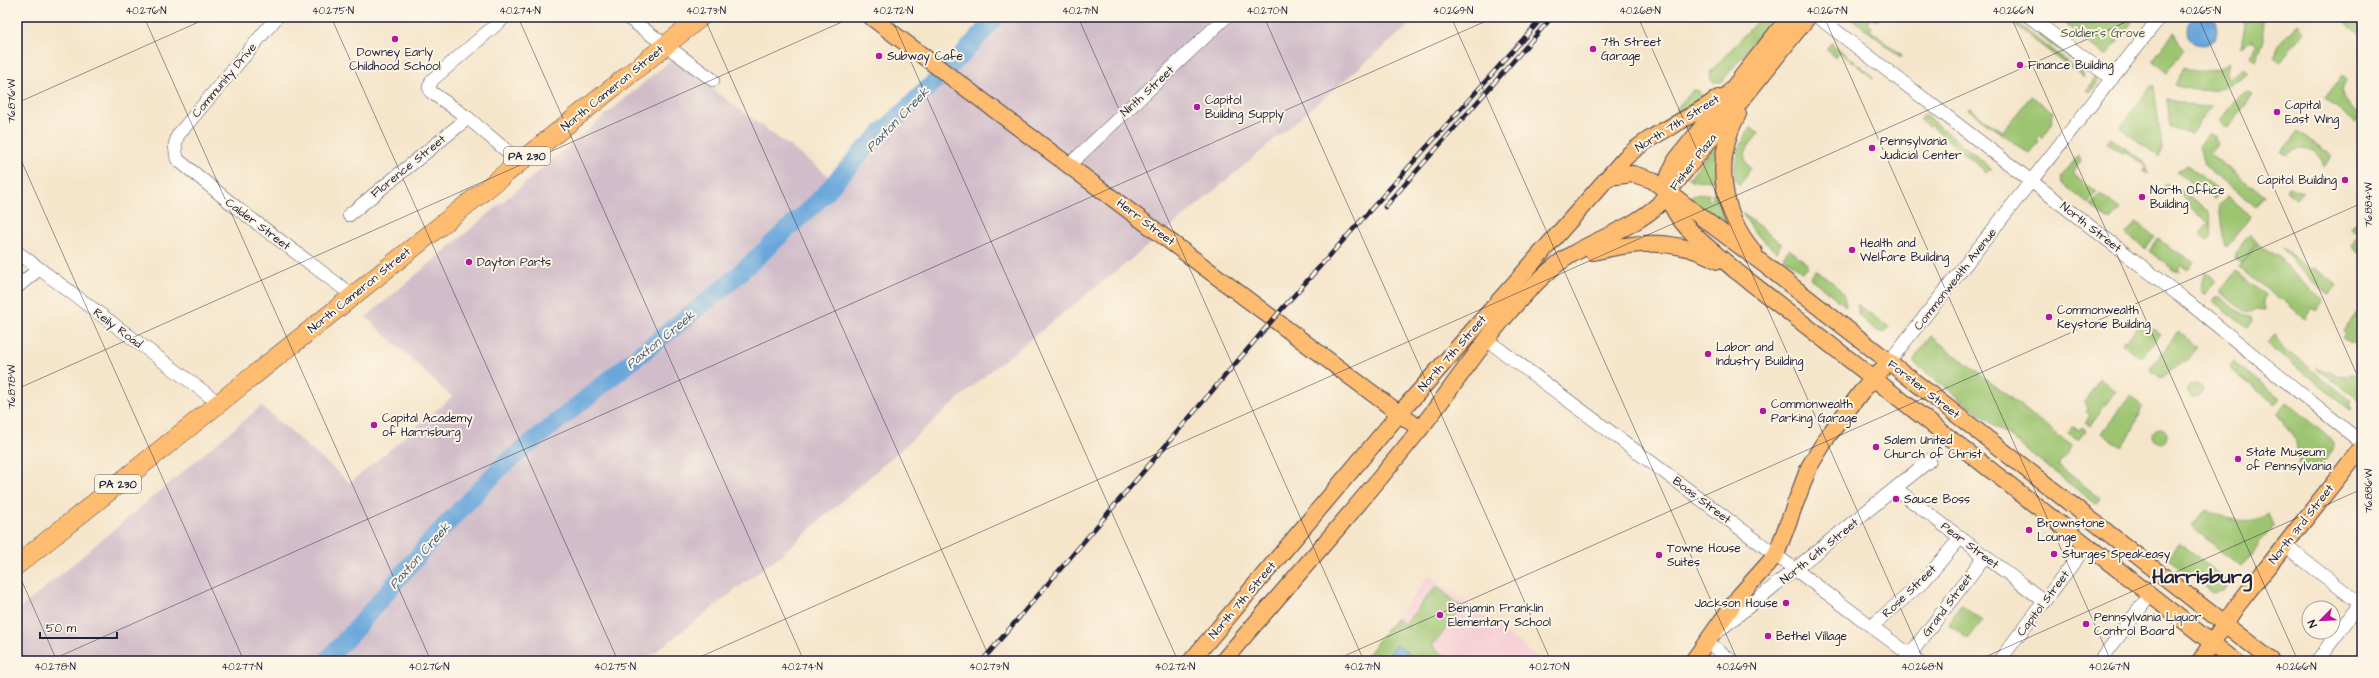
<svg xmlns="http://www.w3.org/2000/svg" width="2379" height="678" font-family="'Architects Daughter',sans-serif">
	<rect width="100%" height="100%" fill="#fcf5e5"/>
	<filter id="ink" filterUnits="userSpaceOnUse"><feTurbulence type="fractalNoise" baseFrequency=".025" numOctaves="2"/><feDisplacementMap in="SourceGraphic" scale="8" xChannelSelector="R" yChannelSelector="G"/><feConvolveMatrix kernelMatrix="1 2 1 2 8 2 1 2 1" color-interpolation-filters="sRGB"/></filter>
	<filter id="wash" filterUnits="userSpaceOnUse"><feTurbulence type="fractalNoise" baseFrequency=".012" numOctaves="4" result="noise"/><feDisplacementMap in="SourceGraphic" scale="16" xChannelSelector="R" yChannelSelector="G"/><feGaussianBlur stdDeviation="0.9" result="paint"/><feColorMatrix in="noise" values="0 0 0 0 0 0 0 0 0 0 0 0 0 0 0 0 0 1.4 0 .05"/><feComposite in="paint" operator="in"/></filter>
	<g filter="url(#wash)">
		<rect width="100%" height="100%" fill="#f5e5ca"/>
		<polygon fill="#f6cfd6" points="1429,575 1479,612 1541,661 1450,661 1396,618"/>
		<polygon fill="#d1bdc9" points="989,17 1419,17 1169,229 988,373 783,553 644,661 17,661 17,611 261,406 350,483 452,397 366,317 672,59 829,176"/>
		<g fill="#9dc571" stroke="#607456">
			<polygon points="1761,17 1772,17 1722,82 1713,82 1710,78 1711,71"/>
			<polygon points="1852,17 1880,17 1877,21 1871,17 1867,23 1872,28 1870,30 1902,55 1901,57 1851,18"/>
			<polygon points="2004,17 2009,17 2083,74 2084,78"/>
			<polygon points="2016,17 2020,17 2091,72 2090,74"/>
			<polygon points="2057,17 2136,17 2106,56"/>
			<polygon points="2243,17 2263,17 2264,39 2256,61 2251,57 2257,44 2251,40 2241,47 2245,26"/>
			<polygon points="2338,17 2362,19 2362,36"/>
			<polygon points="2297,24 2304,31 2280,62 2274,57 2277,47"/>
			<polygon points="2174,32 2178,43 2184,50 2167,73 2152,61"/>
			<polygon points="1831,43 1874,77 1873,78 1840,52 1835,57 1826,49"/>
			<path d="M2229 62 2225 74 2230 78 2243 69 2248 73C2226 91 2201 95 2175 85L2184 67C2199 75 2216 71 2229 62Z"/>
			<polygon points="2096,75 2098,81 2096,86 2093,84 2092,85 2095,88 2090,93 2087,91"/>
			<path d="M2342 76 2346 80C2337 94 2346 110 2362 113L2356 123 2325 98Z"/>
			<polygon points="2151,86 2154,87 2162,148 2159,157 2120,127"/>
			<polygon points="1693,90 1699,91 1704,99 1677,116 1676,109"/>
			<polygon points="2248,92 2253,95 2228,128 2221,124 2221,119 2238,97"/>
			<polygon points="2031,96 2053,112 2052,124 2042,138 2040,136 2037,139 2039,141 2029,154 1968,109 1970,108 2002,132"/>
			<polygon points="2167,98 2196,107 2212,106 2191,134 2170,128"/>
			<polygon points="1924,115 1993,169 1989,169 1986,172 1931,126 1929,128 1920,120"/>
			<path d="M1751 127 1759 133C1750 145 1737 155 1751 168L1739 186C1727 175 1742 138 1751 127Z"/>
			<path d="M2299 131 2332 156 2324 166C2317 147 2302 144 2286 155L2282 152Z"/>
			<polygon points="2209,133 2216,137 2214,139 2219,143 2210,154 2264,196 2256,207 2204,165 2199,146"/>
			<polygon points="2111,138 2144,162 2148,174 2143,171 2146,167 2125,152 2123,155 2107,143"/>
			<polygon points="1720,139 1715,180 1692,181 1689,178"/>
			<polygon points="2079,155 2081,161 2072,173 2097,192 2088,204 2062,183 2061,177"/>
			<polygon points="2187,165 2220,191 2214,199 2176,172"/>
			<polygon points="2164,185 2176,186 2209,212 2212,237 2208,240 2200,234 2209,222 2188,206 2190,203 2170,187 2167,190"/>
			<polygon points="2289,187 2303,191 2296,199 2286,191"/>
			<polygon points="1709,194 1708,199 1710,201 1713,198 1711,194 1717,194 1727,227 1689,199 1692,195"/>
			<polygon points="2100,194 2120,209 2110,221 2091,206"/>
			<polygon points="2227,196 2250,216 2227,247 2224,245 2219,205"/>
			<polygon points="1742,213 1778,241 1778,244 1780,242 1782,244 1776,252 1755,233"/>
			<polygon points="2362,214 2362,253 2361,254 2352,247 2357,235 2351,228"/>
			<polygon points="2136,222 2155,237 2146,249 2126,234"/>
			<polygon points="2249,235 2257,242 2241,263 2235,259 2235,253"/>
			<polygon points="2158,239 2194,263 2188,270 2181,265 2178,269 2180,271 2175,271 2149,251"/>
			<polygon points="2258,243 2276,256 2277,255 2305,285 2324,300 2316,311 2312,308 2305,319 2281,298 2280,300 2239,267"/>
			<polygon points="2282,248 2311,270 2313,267 2336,285 2329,294 2310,279"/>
			<polygon points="1789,249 1809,265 1803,272 1783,257"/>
			<path d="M1816 270C1829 280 1845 288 1846 306L1810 278Z"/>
			<polygon points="2236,271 2265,296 2263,301 2265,310 2257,309 2252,312 2245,311 2220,292"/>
			<polygon points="2206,272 2216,280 2205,295 2201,288 2203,277"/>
			<polygon points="2216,297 2220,297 2242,314 2251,316 2252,320 2247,328 2213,301"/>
			<polygon points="1857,304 1889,327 1885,332 1879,332 1859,316"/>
			<polygon points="2362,306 2362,346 2349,343 2343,338 2346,334 2343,331"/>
			<polygon points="2142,321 2160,334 2141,358 2122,343 2124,340 2126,341"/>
			<polygon points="2178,332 2198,347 2189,358 2161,378 2150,369"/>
			<polygon points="2275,334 2283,348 2352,401 2350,404 2352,411 2266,343"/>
			<polygon points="1931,336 2072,446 2058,465 2100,498 2096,504 1914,363 1916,356"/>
			<polygon points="2233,362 2280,398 2275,404 2229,368"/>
			<polygon points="2315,367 2344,377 2352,374 2362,377 2362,402"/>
			<polygon points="2099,378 2116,391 2089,426 2085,423 2089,414 2086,412 2088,409 2085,401"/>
			<circle cx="2195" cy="391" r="7"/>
			<polygon points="2130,396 2143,407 2131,433 2121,447 2102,433"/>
			<polygon points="2286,402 2333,441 2335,448 2315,473 2299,465 2296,441 2278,413"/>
			<polygon points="2073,427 2079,430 2082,427 2086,430 2078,440 2068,433"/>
			<circle cx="2160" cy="435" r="7"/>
			<path d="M2206 509C2226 520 2247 526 2269 514L2274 525 2241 567 2192 527Z"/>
			<polygon points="2179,543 2229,582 2223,591 2213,593 2208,589 2168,558"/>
			<polygon points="1436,586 1463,608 1432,646 1450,661 1362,661 1396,618 1409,628 1405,624"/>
			<polygon points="1961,605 1982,621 1968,639 1948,624"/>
		</g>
		<g fill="#69a7db" stroke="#46648b">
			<circle cx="2202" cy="30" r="15"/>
			<polygon points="1396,644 1418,661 1383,661"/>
		</g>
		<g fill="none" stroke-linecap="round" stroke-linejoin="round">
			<polyline stroke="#69a7db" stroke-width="18" points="326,661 358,626 434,537 502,466 729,283 818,201 862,152 963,54 996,17"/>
		</g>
	</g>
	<g filter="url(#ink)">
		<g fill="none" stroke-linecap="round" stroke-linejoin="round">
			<defs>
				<g id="minor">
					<polyline points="277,17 178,135 175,145 177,159 237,208 352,295"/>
					<polyline points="505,17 432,80 429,87 431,92 468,118 520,162"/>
					<polyline points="627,17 713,80"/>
					<polyline points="1818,17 2183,298 2357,439 2362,438"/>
					<polyline points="2030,17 2112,79"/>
					<polyline points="1069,165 1226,17"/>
					<polyline points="349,215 468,118"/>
					<polyline points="17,252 219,403"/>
					<polyline points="17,287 39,269"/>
					<polyline points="1487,340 1918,661"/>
					<polyline points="1889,362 2160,17"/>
					<polyline points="1896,489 2044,601"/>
					<polyline points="2284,545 2362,605"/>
					<polyline points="1872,626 1923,582 1961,537"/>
					<polyline points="1732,661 1706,641 1930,460"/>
					<polyline points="1905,661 1985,556"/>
					<polyline points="1999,661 2087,545"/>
					<polyline points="2100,661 2150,595"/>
					<polyline points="2317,661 2362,601"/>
				</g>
				<g id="major">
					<polyline points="871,17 1420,429"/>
					<path d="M1789 17 1676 160C1673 167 1668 175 1667 183 1666 221 1712 249 1736 271L2235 661"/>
					<path d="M1738 114C1713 159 1721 213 1754 252"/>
					<polyline points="1609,177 1633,174 1652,180 1765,265 2272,661"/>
					<path d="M1593 252C1636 241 1678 238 1718 261"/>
					<path d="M1191 661 1399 414 1625 158C1651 133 1689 120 1718 98"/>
					<path d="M1223 661C1289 584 1357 508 1420 429 1462 376 1498 316 1549 271 1581 242 1626 234 1658 205L1808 17"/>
					<polyline points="1693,661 1740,595 1776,555 1809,467 1828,436 1862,391 1881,371"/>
					<polyline points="2200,661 2236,607 2362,447"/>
				</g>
				<polyline id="highway" points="17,565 701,17"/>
			</defs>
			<use href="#minor" stroke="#423f50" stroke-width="14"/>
			<use href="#major" stroke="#423f50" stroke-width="18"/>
			<use href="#highway" stroke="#423f50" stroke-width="20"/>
			<use href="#minor" stroke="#fff" stroke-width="13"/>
			<use href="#major" stroke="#febc70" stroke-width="16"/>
			<use href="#highway" stroke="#febc70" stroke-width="19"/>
			<defs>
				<g id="rail">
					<polyline points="1385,207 1552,17"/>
					<polyline points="982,661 1281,310 1543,17"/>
				</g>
			</defs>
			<use href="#rail" stroke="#22223b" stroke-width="4.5"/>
			<use href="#rail" stroke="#fcf5e5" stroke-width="3" stroke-dasharray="9" stroke-linecap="butt"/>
		</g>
	</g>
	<path fill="none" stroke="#22223b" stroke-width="1" stroke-opacity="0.45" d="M144 17 431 661M331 17 618 661M518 17 804 661M704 17 991 661M891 17 1178 661M1078 17 1364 661M1264 17 1551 661M1451 17 1738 661M1638 17 1924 661M1824 17 2111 661M2011 17 2298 661M2198 17 2362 386M17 103 210 17M17 151 244 661M17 389 853 17M17 570 57 661M49 661 1495 17M691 661 2137 17M1333 661 2362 203M1976 661 2362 489"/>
	<g fill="#b5179e" stroke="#fcf5e5" stroke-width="1.5">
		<circle cx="395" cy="39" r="4"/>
		<circle cx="1593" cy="49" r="4"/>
		<circle cx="879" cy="56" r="4"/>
		<circle cx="2020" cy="65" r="4"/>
		<circle cx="1197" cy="107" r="4"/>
		<circle cx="2277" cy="112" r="4"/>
		<circle cx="1872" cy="148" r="4"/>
		<circle cx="2345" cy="180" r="4"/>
		<circle cx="2142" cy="197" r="4"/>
		<circle cx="1852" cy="250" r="4"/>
		<circle cx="469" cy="262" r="4"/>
		<circle cx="2049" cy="317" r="4"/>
		<circle cx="1708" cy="354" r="4"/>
		<circle cx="1763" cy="411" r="4"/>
		<circle cx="374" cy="425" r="4"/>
		<circle cx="1876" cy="447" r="4"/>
		<circle cx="2238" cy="459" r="4"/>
		<circle cx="1896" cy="499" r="4"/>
		<circle cx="2029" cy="530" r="4"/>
		<circle cx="2054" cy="554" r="4"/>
		<circle cx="1659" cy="555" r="4"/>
		<circle cx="1786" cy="603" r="4"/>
		<circle cx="1440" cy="615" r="4"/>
		<circle cx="2086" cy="624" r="4"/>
		<circle cx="1768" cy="636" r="4"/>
	</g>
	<g text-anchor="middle" stroke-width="4" stroke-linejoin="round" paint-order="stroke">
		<g fill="#fcf5e5" stroke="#63616e" stroke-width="1">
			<rect x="504" y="147" width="46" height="18" rx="3"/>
			<rect x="95" y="475" width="46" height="18" rx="3"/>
		</g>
		<g font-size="11" font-weight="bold" fill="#22223b">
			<text x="527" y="160">PA 230</text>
			<text x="118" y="488">PA 230</text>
		</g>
		<g font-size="12" fill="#4d5b4e" stroke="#fcf5e5">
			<text x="2103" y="37">Soldier's Grove</text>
		</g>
		<g font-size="12" fill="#22223b" stroke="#fcf5e5" text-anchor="start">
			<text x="1601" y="46">7th Street<tspan x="1601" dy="14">Garage</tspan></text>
			<text x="395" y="56" text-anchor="middle">Downey Early<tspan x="395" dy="14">Childhood School</tspan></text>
			<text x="887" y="60">Subway Cafe</text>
			<text x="2028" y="69">Finance Building</text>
			<text x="1205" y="104">Capitol<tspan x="1205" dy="14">Building Supply</tspan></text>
			<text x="2285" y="109">Capital<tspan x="2285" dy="14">East Wing</tspan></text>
			<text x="1880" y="145">Pennsylvania<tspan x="1880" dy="14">Judicial Center</tspan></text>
			<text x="2337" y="184" text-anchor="end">Capitol Building</text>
			<text x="2150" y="194">North Office<tspan x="2150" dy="14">Building</tspan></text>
			<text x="1860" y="247">Health and<tspan x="1860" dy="14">Welfare Building</tspan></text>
			<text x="477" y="266">Dayton Parts</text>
			<text x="2057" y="314">Commonwealth<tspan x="2057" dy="14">Keystone Building</tspan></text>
			<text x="1716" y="351">Labor and<tspan x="1716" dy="14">Industry Building</tspan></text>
			<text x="1771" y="408">Commonwealth<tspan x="1771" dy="14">Parking Garage</tspan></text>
			<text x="382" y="422">Capital Academy<tspan x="382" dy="14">of Harrisburg</tspan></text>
			<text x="1884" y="444">Salem United<tspan x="1884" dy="14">Church of Christ</tspan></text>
			<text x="2246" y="456">State Museum<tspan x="2246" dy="14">of Pennsylvania</tspan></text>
			<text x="1904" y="503">Sauce Boss</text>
			<text x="2037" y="527">Brownstone<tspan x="2037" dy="14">Lounge</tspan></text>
			<text x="1667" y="552">Towne House<tspan x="1667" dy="14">Suites</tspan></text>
			<text x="2062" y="558">Sturges Speakeasy</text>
			<text x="1778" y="607" text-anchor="end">Jackson House</text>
			<text x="1448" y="612">Benjamin Franklin<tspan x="1448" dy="14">Elementary School</tspan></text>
			<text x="2094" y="621">Pennsylvania Liquor<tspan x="2094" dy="14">Control Board</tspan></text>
			<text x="1776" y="640">Bethel Village</text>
		</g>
		<g font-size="12" fill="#22223b" stroke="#fcf5e5">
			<text transform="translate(224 80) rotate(-50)" y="4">Community Drive</text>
			<text transform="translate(612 88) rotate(-39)" y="4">North Cameron Street</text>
			<text transform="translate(1147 91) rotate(-43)" y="4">Ninth Street</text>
			<text transform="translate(1677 123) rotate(-32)" y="4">North 7th Street</text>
			<text transform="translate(1693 162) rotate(-52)" y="4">Fisher Plaza</text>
			<text transform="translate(408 166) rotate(-39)" y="4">Florence Street</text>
			<text transform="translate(1146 222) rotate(37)" y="4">Herr Street</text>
			<text transform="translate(258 224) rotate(37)" y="4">Calder Street</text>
			<text transform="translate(2091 227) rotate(38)" y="4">North Street</text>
			<text transform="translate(1955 279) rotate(-52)" y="4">Commonwealth Avenue</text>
			<text transform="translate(359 290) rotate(-39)" y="4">North Cameron Street</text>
			<text transform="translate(118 328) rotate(37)" y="4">Reily Road</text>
			<text transform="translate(1452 353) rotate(-49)" y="4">North 7th Street</text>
			<text transform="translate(1924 389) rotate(38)" y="4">Forster Street</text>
			<text transform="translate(1702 500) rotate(37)" y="4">Boas Street</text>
			<text transform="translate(2301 524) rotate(-52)" y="4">North 3rd Street</text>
			<text transform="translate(1970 545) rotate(37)" y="4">Pear Street</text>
			<text transform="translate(1819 551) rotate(-39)" y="4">North 6th Street</text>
			<text transform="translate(1909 591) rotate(-44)" y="4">Rose Street</text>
			<text transform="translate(1242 600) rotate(-50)" y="4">North 7th Street</text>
			<text transform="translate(2043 603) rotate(-53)" y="4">Capitol Street</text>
			<text transform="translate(1947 605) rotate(-53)" y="4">Grand Street</text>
		</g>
		<g font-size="13" font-style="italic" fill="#3e577b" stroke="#fcf5e5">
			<text transform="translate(897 119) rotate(-46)" y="5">Paxton Creek</text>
			<text transform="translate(660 339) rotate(-39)" y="5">Paxton Creek</text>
			<text transform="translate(419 555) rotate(-48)" y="5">Paxton Creek</text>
		</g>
		<g font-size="20" font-weight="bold" fill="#22223b" stroke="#fcf5e5">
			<text x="2202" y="583">Harrisburg</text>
		</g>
	</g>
	<rect width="2379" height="678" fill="none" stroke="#fcf5e5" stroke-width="44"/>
	<g transform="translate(2321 620) rotate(246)"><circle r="19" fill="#fcf5e5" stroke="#a5a1a1"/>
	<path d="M0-3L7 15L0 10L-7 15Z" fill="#b5179e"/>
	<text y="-6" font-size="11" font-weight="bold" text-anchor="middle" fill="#22223b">N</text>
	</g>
	<path d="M40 632v6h77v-6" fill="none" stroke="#22223b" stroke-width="2"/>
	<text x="46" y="632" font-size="12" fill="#22223b" stroke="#fcf5e5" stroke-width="3" paint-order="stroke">50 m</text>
	<rect x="22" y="22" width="2335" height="634" fill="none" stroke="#22223b" stroke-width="1.5"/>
	<g font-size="10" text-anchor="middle" fill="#22223b">
		<text x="146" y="14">40.276°N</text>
		<text x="333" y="14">40.275°N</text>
		<text x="520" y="14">40.274°N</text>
		<text x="706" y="14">40.273°N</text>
		<text x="893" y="14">40.272°N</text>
		<text x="1080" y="14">40.271°N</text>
		<text x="1267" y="14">40.270°N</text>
		<text x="1453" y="14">40.269°N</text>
		<text x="1640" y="14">40.268°N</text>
		<text x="1827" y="14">40.267°N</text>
		<text x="2013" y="14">40.266°N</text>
		<text x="2200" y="14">40.265°N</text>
		<text transform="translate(11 101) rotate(-90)" y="4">76.876°W</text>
		<text transform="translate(2368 205) rotate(-90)" y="4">76.884°W</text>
		<text transform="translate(11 387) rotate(-90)" y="4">76.878°W</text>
		<text transform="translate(2368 491) rotate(-90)" y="4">76.886°W</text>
		<text x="55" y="670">40.278°N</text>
		<text x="242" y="670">40.277°N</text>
		<text x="429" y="670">40.276°N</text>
		<text x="615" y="670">40.275°N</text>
		<text x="802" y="670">40.274°N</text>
		<text x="989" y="670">40.273°N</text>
		<text x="1175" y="670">40.272°N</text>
		<text x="1362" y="670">40.271°N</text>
		<text x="1549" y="670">40.270°N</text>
		<text x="1736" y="670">40.269°N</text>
		<text x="1922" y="670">40.268°N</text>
		<text x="2109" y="670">40.267°N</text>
		<text x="2296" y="670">40.266°N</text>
	</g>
</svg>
